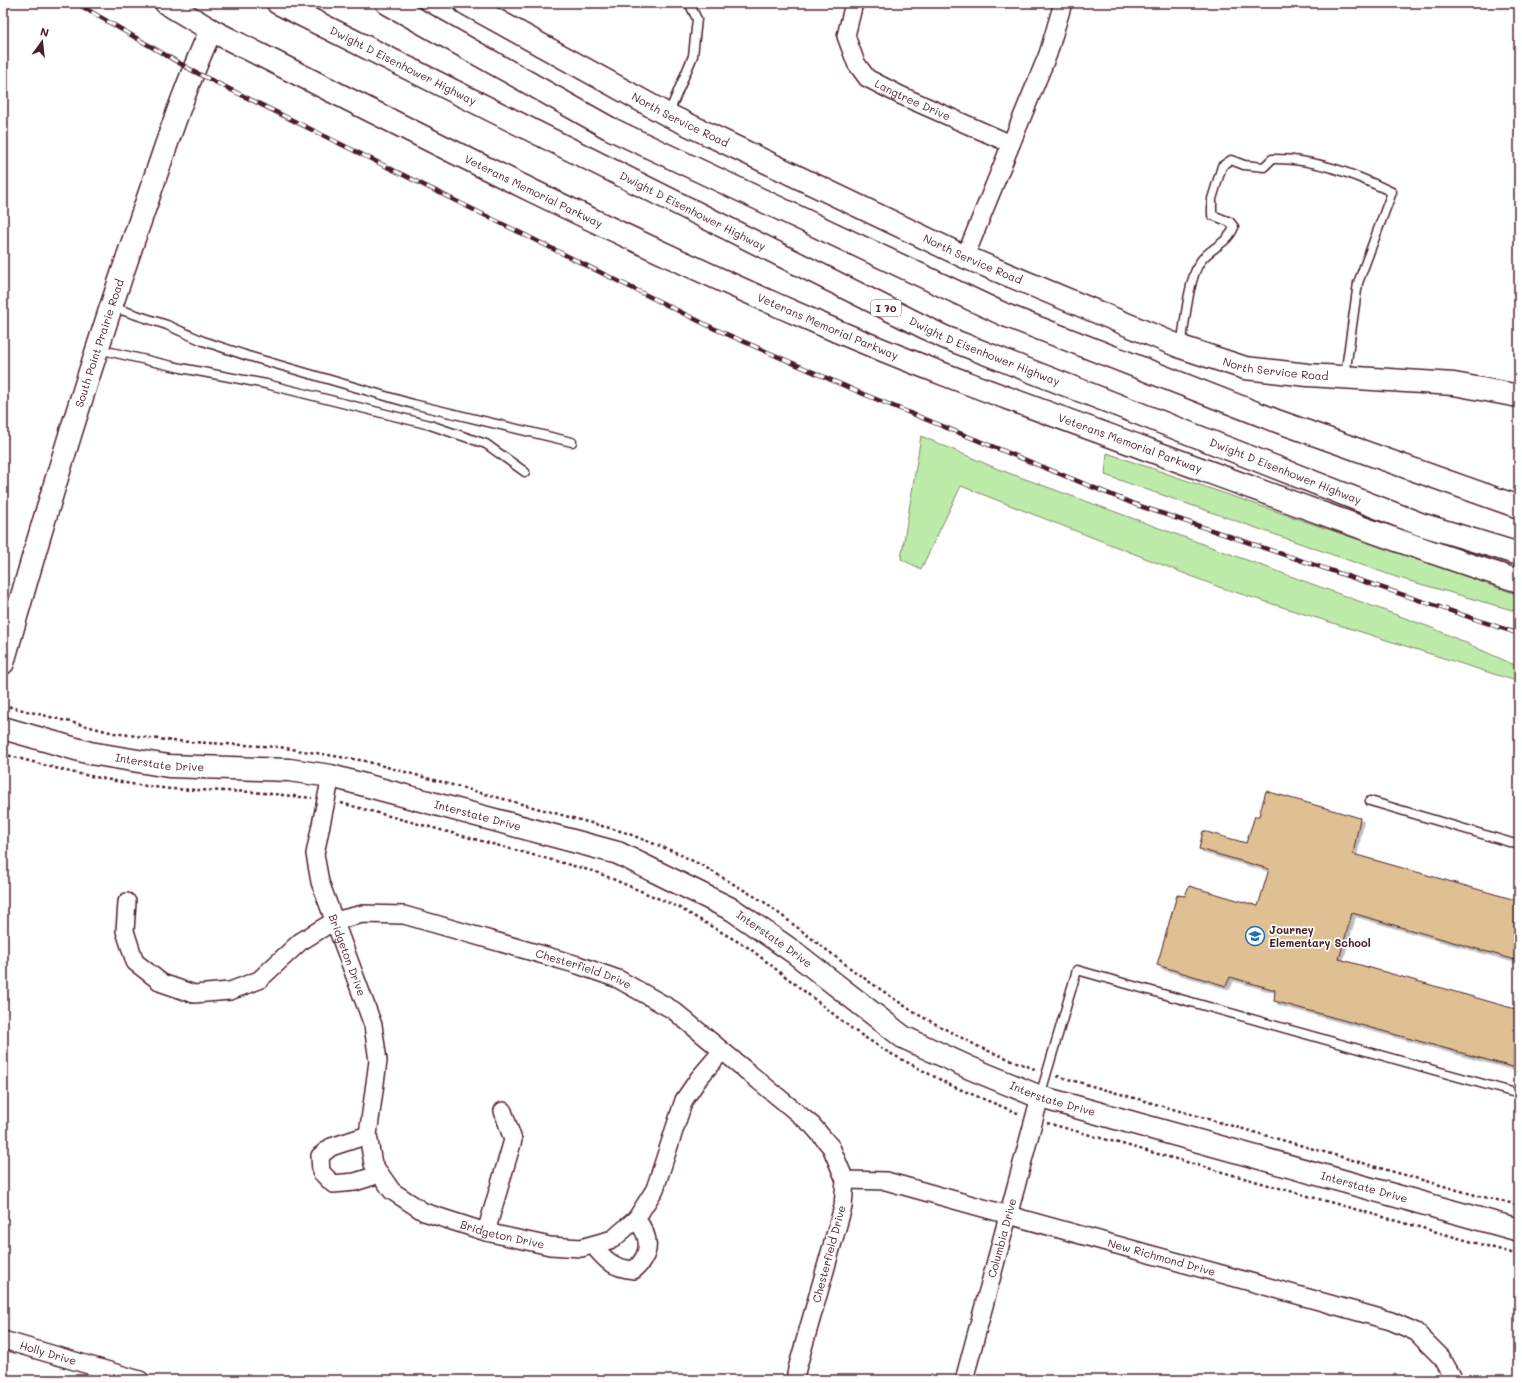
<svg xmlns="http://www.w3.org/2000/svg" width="1522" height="1383" font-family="Mali,sans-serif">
	<defs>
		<filter id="shadow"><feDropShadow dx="3.5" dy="3.5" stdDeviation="0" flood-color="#0004"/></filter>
	</defs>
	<rect width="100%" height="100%" fill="#fff"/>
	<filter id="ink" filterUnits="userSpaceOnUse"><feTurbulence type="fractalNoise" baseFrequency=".025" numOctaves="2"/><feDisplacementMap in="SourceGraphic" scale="8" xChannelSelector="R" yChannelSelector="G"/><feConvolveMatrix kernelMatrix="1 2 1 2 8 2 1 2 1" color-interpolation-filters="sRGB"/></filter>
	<g filter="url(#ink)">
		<g fill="#bdeba9" stroke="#84856a">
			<polygon points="921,436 998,469 1435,629 1519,667 1519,682 1219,587 961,486 921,569 901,559"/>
			<polygon points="1107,453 1519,595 1519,612 1399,578 1105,475"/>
		</g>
		<polygon fill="#dfc092" stroke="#4a1f2b" filter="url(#shadow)" points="1266,791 1360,818 1353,854 1519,901 1519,961 1352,913 1339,959 1519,1010 1519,1047 1516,1068 1274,1001 1275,990 1230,977 1226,986 1157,965 1177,895 1185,896 1189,886 1258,906 1269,869 1199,849 1203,831 1246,843 1255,816 1259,816"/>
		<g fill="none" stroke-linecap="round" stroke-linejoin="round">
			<defs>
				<g id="lane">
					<polyline points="668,115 693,56 697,19 689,3"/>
					<polyline points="112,307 167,325 203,341 248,356 413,404 572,442"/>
					<path d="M1181 346C1185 324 1188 280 1200 262 1209 248 1228 244 1234 227L1230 222 1212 215V199L1222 166 1231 160 1244 165 1264 167 1272 159C1314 158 1354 174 1392 192L1358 283 1345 376"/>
					<polyline points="98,349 181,368 266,384 430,425 486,444 525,472"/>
					<polyline points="1370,801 1519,845"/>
					<polyline points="1040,1096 1077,970 1519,1094"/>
				</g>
				<g id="street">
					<path id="s1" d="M854 3 846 36 856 63 867 78 900 95 1011 144 1048 54 1063 3"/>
					<polyline points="965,257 1011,144"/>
					<path id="s2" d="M331 776 315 854 320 882 373 1025 378 1061 368 1135 373 1164 392 1191 424 1212 486 1232 550 1246 581 1248 613 1239 636 1219 655 1189 684 1100 699 1078 722 1051"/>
					<path id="s3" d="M127 902 125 931 135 962 162 983 194 994 230 991 259 980 300 942 334 921 363 914 404 915 578 965 618 979 673 1010 812 1125 831 1147 845 1180 843 1207 797 1369 795 1380"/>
					<polyline points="368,1135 331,1147 320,1156 321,1172 333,1184 355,1182 380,1174"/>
					<path id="s4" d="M845 1180 886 1181 1391 1321 1416 1332 1441 1357 1454 1380"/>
					<polyline points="486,1232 513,1140 503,1111"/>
					<path d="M593 1245C606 1261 613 1268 634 1270 652 1254 651 1237 636 1219"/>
					<path id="s5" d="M3 1340 140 1380"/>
					<path id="s6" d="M964 1380 1040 1097"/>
				</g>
				<g id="secondary">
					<path id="s7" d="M166 3 211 30C409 130 606 231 809 319 920 368 1035 408 1149 450 1272 495 1394 541 1519 581"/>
					<path id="s8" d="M465 3 668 115 965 257 1181 347 1245 368 1308 375 1454 384 1519 396"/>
					<path id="s9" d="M3 663C44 516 89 369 139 224 162 159 182 93 211 30"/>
					<path id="s10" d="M3 728 90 753 168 766 289 770 331 776 618 853 733 910 795 953 903 1037 970 1068 1040 1097 1519 1230"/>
				</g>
				<g id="highway">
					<path id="s11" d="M278 3 944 337 1420 524 1519 554"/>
					<polyline points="387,3 609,128 1005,315 1274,420 1519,507"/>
				</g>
			</defs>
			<use href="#lane" stroke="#4a1f2b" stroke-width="11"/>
			<use href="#street" stroke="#4a1f2b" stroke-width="20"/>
			<use href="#secondary" stroke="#4a1f2b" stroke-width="25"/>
			<use href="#highway" stroke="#4a1f2b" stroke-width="25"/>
			<g stroke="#4a1f2b" stroke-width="2.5" stroke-dasharray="3 3" stroke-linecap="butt">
				<polyline points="3,705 114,733 173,741 279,747 365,761 624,832 675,852 703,866 764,902 858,974 915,1013 981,1048 1037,1070"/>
				<polyline points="3,754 70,772 131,784 171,789 253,792 312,798"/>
				<polyline points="341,803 596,872 676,906 749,948 855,1031 886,1051 952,1086 1020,1114"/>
				<polyline points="1057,1076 1475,1195 1519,1205"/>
				<polyline points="1047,1123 1519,1255"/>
			</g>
			<use href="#lane" stroke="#fff" stroke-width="8"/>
			<use href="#street" stroke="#fff" stroke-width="17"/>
			<use href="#secondary" stroke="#fff" stroke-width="22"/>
			<use href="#highway" stroke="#fff" stroke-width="22"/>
			<defs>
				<polyline id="rail" points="76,3 193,71 715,329 861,393 1134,504 1519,634"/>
			</defs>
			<use href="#rail" stroke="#4a1f2b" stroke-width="4.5"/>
			<use href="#rail" stroke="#fff" stroke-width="3" stroke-dasharray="9" stroke-linecap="butt"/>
		</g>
	</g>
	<defs>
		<symbol id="school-ring" viewBox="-11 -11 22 22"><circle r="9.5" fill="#fff" stroke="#1f6fb2" stroke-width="1.5"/><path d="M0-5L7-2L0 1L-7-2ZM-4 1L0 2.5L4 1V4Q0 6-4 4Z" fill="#1f6fb2"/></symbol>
	</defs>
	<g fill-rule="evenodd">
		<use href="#school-ring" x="1244" y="925" width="22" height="22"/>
	</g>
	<g text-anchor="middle" stroke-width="3.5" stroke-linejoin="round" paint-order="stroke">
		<rect fill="#fff" stroke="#80626b" stroke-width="1" x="871" y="300" width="30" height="16" rx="3"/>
		<g font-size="10" font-weight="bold" fill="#4a1f2b">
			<text x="886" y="312">I 70</text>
		</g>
		<g font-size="11" fill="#4a1f2b" stroke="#fff">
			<text dy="4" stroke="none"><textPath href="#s11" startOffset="140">Dwight D Eisenhower Highway</textPath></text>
			<text dy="4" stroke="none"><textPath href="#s1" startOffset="132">Langtree Drive</textPath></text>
			<text dy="4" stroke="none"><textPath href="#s8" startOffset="245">North Service Road</textPath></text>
			<text dy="4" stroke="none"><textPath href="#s7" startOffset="413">Veterans Memorial Parkway</textPath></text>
			<text dy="4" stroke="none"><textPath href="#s11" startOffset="464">Dwight D Eisenhower Highway</textPath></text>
			<text dy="4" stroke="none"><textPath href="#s8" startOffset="569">North Service Road</textPath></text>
			<text dy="4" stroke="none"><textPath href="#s7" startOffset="737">Veterans Memorial Parkway</textPath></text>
			<text dy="4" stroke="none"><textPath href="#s9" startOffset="334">South Point Prairie Road</textPath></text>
			<text dy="4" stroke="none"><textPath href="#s11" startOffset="788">Dwight D Eisenhower Highway</textPath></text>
			<text dy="4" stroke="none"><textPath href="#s8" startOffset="893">North Service Road</textPath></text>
			<text dy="4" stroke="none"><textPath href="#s7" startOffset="1061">Veterans Memorial Parkway</textPath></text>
			<text dy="4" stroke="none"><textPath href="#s11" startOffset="1112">Dwight D Eisenhower Highway</textPath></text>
			<text dy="4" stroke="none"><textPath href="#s10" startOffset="161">Interstate Drive</textPath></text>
			<text dy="4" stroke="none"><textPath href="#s10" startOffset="485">Interstate Drive</textPath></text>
			<text dy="4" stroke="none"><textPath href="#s10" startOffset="809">Interstate Drive</textPath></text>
			<text dy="4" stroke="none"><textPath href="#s2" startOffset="186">Bridgeton Drive</textPath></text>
			<text dy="4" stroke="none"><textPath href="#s3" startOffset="551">Chesterfield Drive</textPath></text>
			<text dy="4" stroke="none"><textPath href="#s10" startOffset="1133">Interstate Drive</textPath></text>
			<text dy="4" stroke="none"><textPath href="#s10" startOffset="1457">Interstate Drive</textPath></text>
			<text dy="4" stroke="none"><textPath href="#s2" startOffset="554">Bridgeton Drive</textPath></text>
			<text dy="4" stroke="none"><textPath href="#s6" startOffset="147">Columbia Drive</textPath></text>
			<text transform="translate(829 1254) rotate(-75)" y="4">Chesterfield Drive</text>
			<text dy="4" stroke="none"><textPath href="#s4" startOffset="327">New Richmond Drive</textPath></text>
			<text dy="4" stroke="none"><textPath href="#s5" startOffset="47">Holly Drive</textPath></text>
		</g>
		<g font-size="11" font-weight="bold" fill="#4a1f2b" stroke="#fff" text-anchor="start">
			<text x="1269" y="934">Journey<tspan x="1269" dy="13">Elementary School</tspan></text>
		</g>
	</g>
	<rect width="1522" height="1383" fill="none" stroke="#fff" stroke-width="16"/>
	<rect x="8" y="8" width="1506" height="1367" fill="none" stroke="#4a1f2b" stroke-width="1.5" filter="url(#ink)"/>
	<g transform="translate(42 42) rotate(15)" stroke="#ffffff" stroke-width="3" paint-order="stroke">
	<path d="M0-3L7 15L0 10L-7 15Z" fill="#4a1f2b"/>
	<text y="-6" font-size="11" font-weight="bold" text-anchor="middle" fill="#4a1f2b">N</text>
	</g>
</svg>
